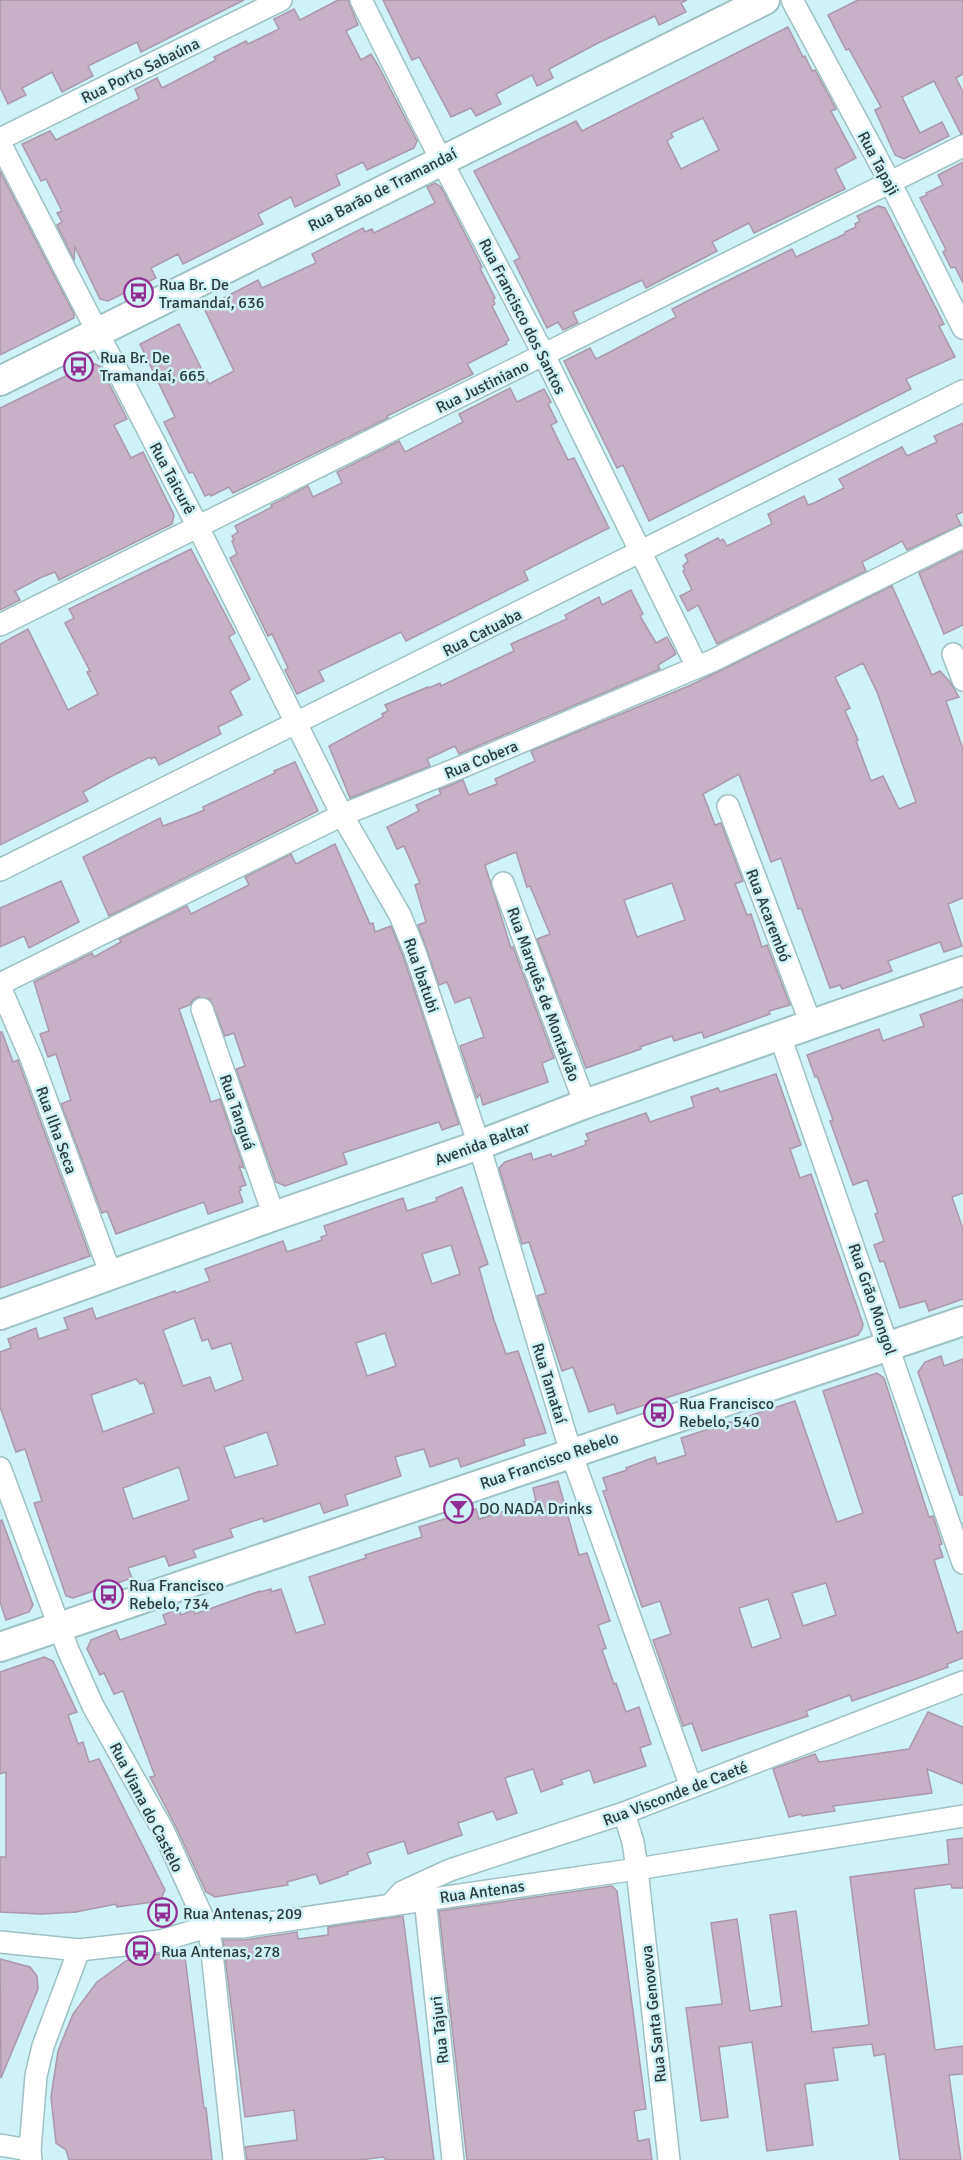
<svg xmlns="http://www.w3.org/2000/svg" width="963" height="2160" font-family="Signika,sans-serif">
	<rect width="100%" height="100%" fill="#cef2f5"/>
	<g fill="#c7b1c6" stroke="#ac97ab" stroke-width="1.5" fill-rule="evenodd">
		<polygon points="0,0 244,0 141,52 137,42 88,66 93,76 62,92 52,72 22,88 26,95 8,104 0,87"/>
		<polygon points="338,0 348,0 358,25 346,31 361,60 371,54 379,67 417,141 414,148 367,170 363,162 336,175 340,185 295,207 291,197 258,214 263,224 183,264 178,254 151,268 156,278 108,301 100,299 75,247 74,260 57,225 62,222 57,213 62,211 46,179 41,181 22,144 50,131 56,140 139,99 135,89 157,78 162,88 216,60 214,57 246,41 248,44 279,29 274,19 294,9 300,20"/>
		<polygon points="383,0 687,0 681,3 686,12 659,25 655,16 598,43 549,69 553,78 537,86 532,75 496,94 501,104 476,116 471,108 451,117 419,57 412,60"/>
		<polygon points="858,0 963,0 963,74 956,78 963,92 963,133 961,134 934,81 902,97 920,133 942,122 949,136 904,159 895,155 875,110 881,107 849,49 846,50 828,15"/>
		<path d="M788 27 803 57 805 56 812 71 815 70 836 109 831 111 856 158 835 169 845 189 754 233 749 223 712 242 717 251 698 261 646 288 642 280 573 312 578 323 563 330 558 322 547 328 514 261 520 258 474 171 576 121 582 131ZM703 118 719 150 681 169 667 141 673 137 671 133Z"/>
		<polygon points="963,162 963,283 955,267 951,268 943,252 946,250 920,198 927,195 926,193 943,185 938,175"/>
		<polygon points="0,171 74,314 74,318 0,355"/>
		<polygon points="435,183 441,187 482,267 480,268 495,298 493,299 495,304 492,306 509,340 506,342 507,344 467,364 473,374 387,416 388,418 233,493 229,487 211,496 210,494 205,496 193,472 189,473 164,422 175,417 140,344 179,324 209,384 234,371 204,308 258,280 262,288 316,263 312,254 363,228 365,232 372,229 374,233 435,203 427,187"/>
		<polygon points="878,206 885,208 944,324 939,326 955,357 906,379 911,389 649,521 623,465 617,468 564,361 590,348 596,359 610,352 676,317 672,309 711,289 792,249 796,257 845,234 845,232 856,227 855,224 860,221 857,216"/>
		<polygon points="92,363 100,366 127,419 114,425 131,458 143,452 174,515 172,524 59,580 55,572 42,577 15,591 20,600 0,610 0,408"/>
		<polygon points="510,388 517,402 544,389 551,402 548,404 557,422 551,425 568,460 574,458 609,528 524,571 528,580 406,641 401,632 319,671 324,681 297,694 285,670 288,668 272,634 268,636 230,558 237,554 232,541 234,540 232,536 238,532 235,526 272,507 271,505 308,486 313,497 342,483 337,472 399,441 405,452 463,422 459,414"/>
		<polygon points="963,423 963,512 956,515 961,525 907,550 902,541 862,562 866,571 717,644 698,605 688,611 680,596 692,590 683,571 685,570 683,566 688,561 685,555 718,538 720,541 723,539 727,546 772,524 768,514 804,496 808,505 814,503 844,488 839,479 902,447 907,456 937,442 934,436"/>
		<polygon points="191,549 235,633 229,637 250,679 230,691 242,715 218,727 221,734 159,765 155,757 151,759 150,757 110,777 83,792 88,801 0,845 0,644 28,629 68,710 98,694 87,672 90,671 65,623 74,618 69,609"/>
		<polygon points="963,551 963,625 944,634 919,573"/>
		<path d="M892 586 932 675 940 671 950 682 959 697 946 701 963 749V898L948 904 962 946 944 952 940 942 888 961 892 971 842 989 840 985 830 988 801 908 798 909 781 858 771 862 739 774 703 794 715 825 721 823 743 881 735 884 747 915 751 914 762 947 767 945 790 1005 769 1011 770 1014 704 1038 702 1032 674 1041 672 1036 640 1047 641 1049 586 1068 537 939 550 934 530 886 527 887 516 852 485 865 511 948 513 947 554 1058 542 1063 548 1082 483 1105 480 1094 477 1098 460 1046 484 1037 470 997 455 1003 447 982 439 985 418 925 426 922 415 885 420 883 404 846 397 849 387 827 419 811 416 805 441 794 439 790 463 780 469 795 497 784 495 779 535 761 531 751 691 685ZM863 663 877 692 916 802 899 809 883 776 871 781 856 741 858 740 845 711 850 708 835 677ZM672 883 685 920 637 937 624 900Z"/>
		<polygon points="631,590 643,614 640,616 656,643 667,637 676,654 658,665 660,669 459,754 455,746 427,759 430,766 350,798 329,746 383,717 382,714 388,711 385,705 428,687 429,688 440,683 441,686 514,651 511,644 567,619 565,615 599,597 602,605"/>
		<polygon points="295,762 318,811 109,916 83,857 160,818 163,826 195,814 204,810 203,807 275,773 274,771"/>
		<polygon points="335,844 370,924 373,923 375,932 391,926 403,956 459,1124 442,1130 439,1122 343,1153 347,1164 285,1186 276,1182 236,1069 245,1066 234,1033 225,1036 210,999 198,997 193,1000 190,1005 179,1009 211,1102 220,1099 244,1168 239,1166 246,1185 240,1187 241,1190 239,1191 243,1202 208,1214 204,1202 116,1234 107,1211 102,1213 61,1104 71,1100 56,1054 48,1057 40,1034 49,1031 34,982 92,953 94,957 121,942 119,939 187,906 191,914 249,885 245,877 291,854 296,864"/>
		<polygon points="61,881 79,922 29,948 24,936 0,947 0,908"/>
		<polygon points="963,999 963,1193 952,1197 963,1229 963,1299 929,1311 925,1301 900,1308 884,1261 880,1262 874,1245 884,1241 875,1214 878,1213 867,1180 853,1185 830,1121 833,1120 817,1076 815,1077 807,1055 879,1029 883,1041 924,1026 920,1015"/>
		<polygon points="0,1032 2,1032 13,1062 18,1060 19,1063 90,1256 0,1288"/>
		<polygon points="776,1074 801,1145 790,1149 800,1178 811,1174 863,1324 862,1329 858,1335 617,1414 614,1404 589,1412 573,1367 562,1371 537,1296 546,1293 529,1242 522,1244 499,1168 505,1162 531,1153 533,1160 551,1154 552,1157 586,1145 585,1141 589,1140 586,1134 646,1113 650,1122 694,1107 691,1097 718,1088 720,1092"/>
		<path d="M462 1187 488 1264 479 1268 494 1320 506 1354 518 1351 546 1433 523 1439 525 1445 461 1467 458 1458 430 1467 424 1449 395 1457 401 1476 345 1495 348 1505 324 1513 320 1503 264 1522 263 1518 230 1529 233 1537 193 1550 196 1557 169 1566 165 1556 128 1568 132 1578 73 1598 66 1596 34 1503 42 1501 25 1449 16 1452 0 1407V1352L11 1348 8 1339 36 1328 39 1339 68 1329 64 1318 92 1308 96 1319 175 1291 176 1293 210 1281 205 1269 283 1241 287 1252 322 1240 321 1237 327 1235 324 1226 403 1198 407 1211 437 1201 436 1198ZM451 1245 460 1274 432 1284 422 1254ZM194 1318 202 1341 208 1339 212 1349 231 1343 243 1380 215 1391 210 1377 183 1386 163 1330ZM385 1333 396 1366 367 1376 356 1343ZM136 1379 140 1384 144 1383 154 1413 103 1432 91 1395ZM267 1432 278 1465 235 1478 224 1447ZM179 1467 189 1500 133 1519 123 1488Z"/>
		<polygon points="941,1356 944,1366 963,1359 963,1495 960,1495 918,1372 925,1362"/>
		<path d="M877 1373 884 1378 929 1517 933 1516 942 1544 939 1545 943 1557 934 1560 957 1633 963 1631V1658L947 1664 948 1667 916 1679 852 1701 850 1695 806 1711 808 1716 702 1751 692 1723 683 1726 653 1640 671 1634 660 1601 642 1607 603 1491 607 1490 603 1478 627 1470 626 1468 655 1457 657 1464 686 1455 681 1438 795 1401 837 1522 863 1513 823 1391ZM826 1583 836 1615 803 1626 792 1593ZM768 1599 781 1638 752 1648 739 1608Z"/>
		<polygon points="558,1481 579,1555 587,1553 610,1621 598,1625 606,1648 602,1650 614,1684 616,1683 626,1712 639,1707 651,1744 640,1748 646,1766 594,1783 590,1770 561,1780 563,1784 541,1792 533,1769 505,1778 517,1813 497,1820 493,1811 458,1823 462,1835 408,1854 404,1841 367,1853 371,1863 347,1872 348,1874 320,1884 316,1874 287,1882 288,1885 245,1892 215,1897 206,1892 176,1827 150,1777 155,1776 123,1691 114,1694 104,1673 100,1675 87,1649 91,1640 116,1630 120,1640 166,1624 163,1615 179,1609 181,1615 194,1610 195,1614 260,1591 260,1592 271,1589 271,1592 281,1589 296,1633 325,1624 309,1577 366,1558 365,1555 422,1537 419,1527 476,1509 479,1519 536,1501 533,1488"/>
		<polygon points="2,1520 33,1605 29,1612 6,1620 0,1602 0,1521"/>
		<polygon points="44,1657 53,1661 77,1712 68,1715 78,1744 83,1742 89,1762 99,1759 165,1890 160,1901 117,1907 116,1904 76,1912 41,1914 0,1912 0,1857 6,1857 6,1772 0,1774 0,1672"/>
		<polygon points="928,1712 963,1727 963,1784 927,1769 932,1793 833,1806 835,1811 802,1816 801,1814 789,1817 773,1769 815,1754 819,1762 909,1749"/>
		<polygon points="963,1838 963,1888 952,1888 951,1884 914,1889 935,2050 963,2046 963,2074 949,2075 961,2160 900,2160 885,2054 874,2056 872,2044 833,2048 838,2080 805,2084 813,2145 767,2151 752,2042 719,2047 728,2117 701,2121 686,2008 722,2004 711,1923 737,1919 750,2011 782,2006 770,1915 796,1911 812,2032 869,2025 850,1877 949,1864 947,1840"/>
		<polygon points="612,1886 617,1891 646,2109 634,2111 638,2141 649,2139 652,2160 467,2160 439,1911"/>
		<polygon points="403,1916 434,2160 386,2160 383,2157 360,2160 247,2160 245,2147 297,2140 294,2110 245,2117 223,1940 244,1940 297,1932 298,1939 328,1935 328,1927"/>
		<polygon points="182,1948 184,1949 204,2108 206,2108 212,2160 69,2160 66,2150 56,2143 51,2097 58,2051 73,2014 97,1982 126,1961 141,1956 162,1954"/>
		<polygon points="0,1959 30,1967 37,1976 38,1989 1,2078"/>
	</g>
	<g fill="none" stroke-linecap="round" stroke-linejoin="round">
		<defs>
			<g id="street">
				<polyline points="361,0 441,160 544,355 697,667"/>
				<polyline points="792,0 890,182 963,328"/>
				<polyline points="0,139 281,0"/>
				<polyline points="0,143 197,525 342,815 400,915 415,952 479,1145 571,1453 691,1787"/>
				<polyline points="0,625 963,146"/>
				<polyline points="953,654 963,680"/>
				<polyline points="728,806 811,1024"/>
				<polyline points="0,870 963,391"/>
				<polyline points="503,883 585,1104"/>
				<polyline points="0,984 342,815 464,766 712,661 963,537"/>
				<polyline points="0,987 31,1058 111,1275"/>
				<polyline points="202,1009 274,1216"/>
				<polyline points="780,1036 963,1563"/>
				<polyline points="0,1468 68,1650 93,1706 164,1832 207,1927 211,1943 234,2160"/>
				<polyline points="624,1813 633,1842 637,1869 669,2160"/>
				<polyline points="425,1899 453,2160"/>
				<polyline points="391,1904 402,1892 450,1870 624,1813 963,1682"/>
				<polyline points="0,1942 79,1950 160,1941 207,1927 242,1927 637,1869 963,1816"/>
				<polyline points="0,2145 30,2150"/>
				<polyline points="31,2160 30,2150 36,2076 43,2046 79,1950"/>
			</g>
			<g id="secondary">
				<polyline points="0,381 765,0"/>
				<polyline points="0,1315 274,1216 479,1145 585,1104 963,971"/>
				<polyline points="0,1647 963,1321"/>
			</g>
		</defs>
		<use href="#street" stroke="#9ec1c4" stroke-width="24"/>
		<use href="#secondary" stroke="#9ec1c4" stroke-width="32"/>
		<use href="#street" stroke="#fff" stroke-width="21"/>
		<use href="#secondary" stroke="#fff" stroke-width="28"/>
	</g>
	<defs>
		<symbol id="bus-ring" viewBox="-11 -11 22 22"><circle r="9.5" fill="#cef2f5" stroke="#912d93" stroke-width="1.5"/><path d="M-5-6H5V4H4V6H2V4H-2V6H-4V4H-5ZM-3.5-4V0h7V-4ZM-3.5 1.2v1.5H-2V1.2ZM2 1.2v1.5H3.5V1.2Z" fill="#912d93"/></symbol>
		<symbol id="bar-ring" viewBox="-11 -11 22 22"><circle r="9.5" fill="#cef2f5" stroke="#912d93" stroke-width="1.5"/><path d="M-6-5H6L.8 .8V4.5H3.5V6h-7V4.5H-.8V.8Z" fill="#912d93"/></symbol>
	</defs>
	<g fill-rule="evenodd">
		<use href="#bus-ring" x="122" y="276" width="33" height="33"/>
		<use href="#bus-ring" x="62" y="350" width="33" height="33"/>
		<use href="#bus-ring" x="642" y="1396" width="33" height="33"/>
		<use href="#bar-ring" x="442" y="1492" width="33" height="33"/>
		<use href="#bus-ring" x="92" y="1578" width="33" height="33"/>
		<use href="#bus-ring" x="146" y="1896" width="33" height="33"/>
		<use href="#bus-ring" x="124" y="1934" width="33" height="33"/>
	</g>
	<g text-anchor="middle" stroke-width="5" stroke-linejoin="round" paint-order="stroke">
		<g font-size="16" fill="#2d3b3c" stroke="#cef2f5">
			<text transform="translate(140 70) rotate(-26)" y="6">Rua Porto Sabaúna</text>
			<text transform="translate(879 163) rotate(62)" y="6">Rua Tapaji</text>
			<text transform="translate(382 189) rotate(-27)" y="6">Rua Barão de Tramandaí</text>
			<text transform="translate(523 316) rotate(63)" y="6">Rua Francisco dos Santos</text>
			<text transform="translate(482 386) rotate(-26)" y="6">Rua Justiniano</text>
			<text transform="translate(173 478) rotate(62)" y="6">Rua Taicurê</text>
			<text transform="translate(482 632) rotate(-27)" y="6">Rua Catuaba</text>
			<text transform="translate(481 759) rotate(-22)" y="6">Rua Cobera</text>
			<text transform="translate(769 915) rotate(69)" y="6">Rua Acarembó</text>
			<text transform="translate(422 975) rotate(71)" y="6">Rua Ibatubi</text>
			<text transform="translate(544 994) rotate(70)" y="6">Rua Marquês de Montalvão</text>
			<text transform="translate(238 1112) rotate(71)" y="6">Rua Tanguá</text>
			<text transform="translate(57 1130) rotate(70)" y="6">Rua Ilha Seca</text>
			<text transform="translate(482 1143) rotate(-20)" y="6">Avenida Baltar</text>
			<text transform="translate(873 1299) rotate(71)" y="6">Rua Grão Mongol</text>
			<text transform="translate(550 1383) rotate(73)" y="6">Rua Tamataí</text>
			<text transform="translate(549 1460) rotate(-19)" y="6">Rua Francisco Rebelo</text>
			<text transform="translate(675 1793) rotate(-21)" y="6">Rua Visconde de Caeté</text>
			<text transform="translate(147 1807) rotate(63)" y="6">Rua Viana do Castelo</text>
			<text transform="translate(482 1891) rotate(-8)" y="6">Rua Antenas</text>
			<text transform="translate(653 2014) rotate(-96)" y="6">Rua Santa Genoveva</text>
			<text transform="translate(439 2030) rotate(-96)" y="6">Rua Tajuri</text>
		</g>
		<g font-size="16" fill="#2d3b3c" stroke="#cef2f5" text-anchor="start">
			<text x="159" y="290">Rua Br. De<tspan x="159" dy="18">Tramandaí, 636</tspan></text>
			<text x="100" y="363">Rua Br. De<tspan x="100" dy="18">Tramandaí, 665</tspan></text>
			<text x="679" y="1409">Rua Francisco<tspan x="679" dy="18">Rebelo, 540</tspan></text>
			<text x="479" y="1514">DO NADA Drinks</text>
			<text x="129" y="1591">Rua Francisco<tspan x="129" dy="18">Rebelo, 734</tspan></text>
			<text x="183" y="1919">Rua Antenas, 209</text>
			<text x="161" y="1957">Rua Antenas, 278</text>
		</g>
	</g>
</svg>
